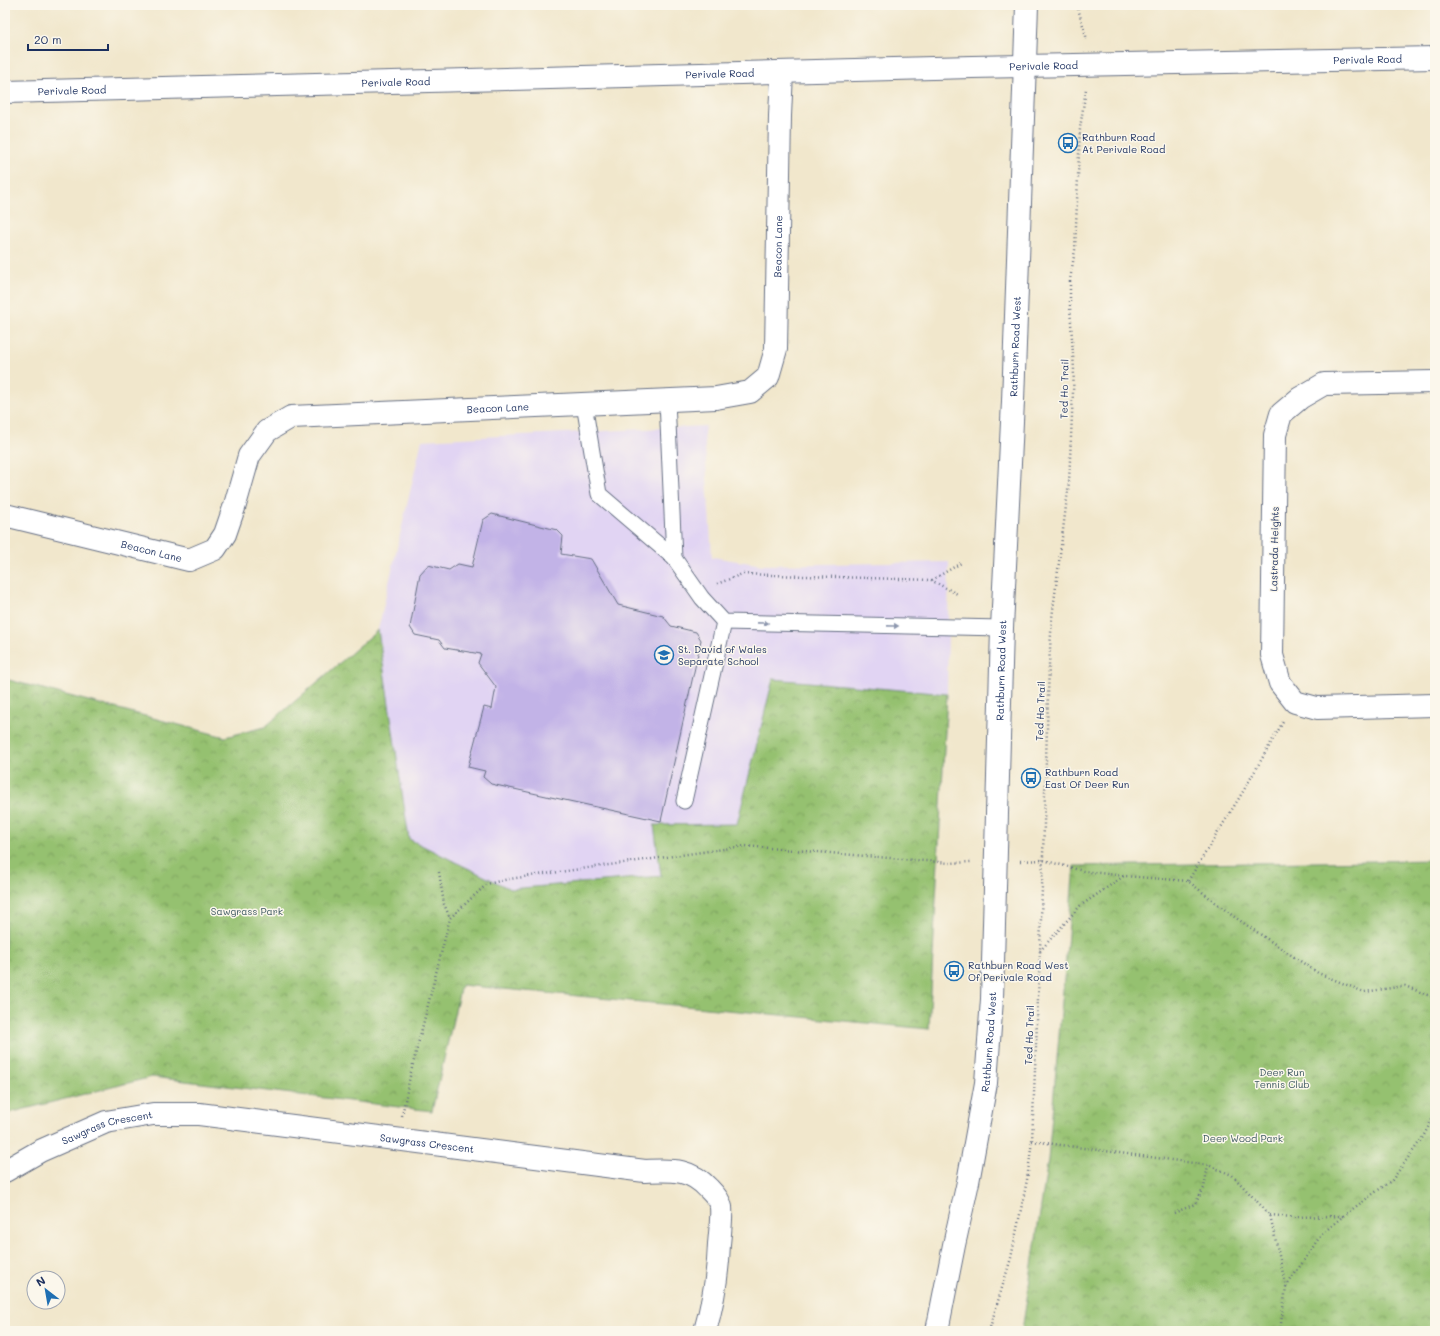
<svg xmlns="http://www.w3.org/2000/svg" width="1440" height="1336" font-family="Mali,sans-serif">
	<defs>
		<pattern id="park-crowns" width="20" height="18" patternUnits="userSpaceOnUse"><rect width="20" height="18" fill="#95c16f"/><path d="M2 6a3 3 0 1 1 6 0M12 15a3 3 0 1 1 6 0" fill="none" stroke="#799d5e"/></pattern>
	</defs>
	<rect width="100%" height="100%" fill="#fbf7ec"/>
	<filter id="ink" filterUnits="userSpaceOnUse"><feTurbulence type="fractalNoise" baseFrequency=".025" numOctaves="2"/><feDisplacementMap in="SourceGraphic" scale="8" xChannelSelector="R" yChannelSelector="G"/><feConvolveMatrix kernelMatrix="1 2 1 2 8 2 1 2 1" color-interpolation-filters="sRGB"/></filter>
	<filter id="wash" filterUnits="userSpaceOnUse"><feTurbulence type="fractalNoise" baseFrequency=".012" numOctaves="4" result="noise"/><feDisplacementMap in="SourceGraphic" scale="16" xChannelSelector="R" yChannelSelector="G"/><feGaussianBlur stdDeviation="0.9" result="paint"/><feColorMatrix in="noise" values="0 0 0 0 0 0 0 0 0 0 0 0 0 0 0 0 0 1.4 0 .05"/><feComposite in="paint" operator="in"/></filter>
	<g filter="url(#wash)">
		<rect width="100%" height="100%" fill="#f1e7cc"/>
		<polygon fill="#e1d4f3" points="706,426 704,432 712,557 763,565 949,562 947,694 773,679 737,824 654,825 661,876 510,889 409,839 378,630 422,440"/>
		<g fill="url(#park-crowns)" stroke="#587866">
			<polygon points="378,630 409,839 510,889 661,876 654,825 737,824 773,679 947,694 929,1029 461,985 432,1111 152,1077 5,1114 5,679 225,737 265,727"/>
			<polygon points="1435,860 1435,1331 1022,1331 1048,1160 1074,866"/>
		</g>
		<g id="blocks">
			<polygon fill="#c2b3e7" points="492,514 557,530 563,536 561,554 591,559 618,605 663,616 671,626 696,632 701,640 661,821 491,784 483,777 485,771 468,767 484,707 492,709 496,687 478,663 481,654 445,648 439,640 415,635 410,627 420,574 428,565 449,570 458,564 472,567 483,520"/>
		</g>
	</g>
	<g filter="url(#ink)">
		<use href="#blocks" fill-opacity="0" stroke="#666f84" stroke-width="1"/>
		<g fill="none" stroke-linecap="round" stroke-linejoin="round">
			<defs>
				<g id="lane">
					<polyline points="667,400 674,558 702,598 724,622 1002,628"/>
					<polyline points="584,404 599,494 674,558"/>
					<polyline points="684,801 724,622"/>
				</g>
				<g id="street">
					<path id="s1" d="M5 92 972 67 1435 58"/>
					<polyline points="1435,382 1324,384 1300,398 1281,414 1275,435 1272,655 1280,683 1295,702 1317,708 1435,705"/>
					<path id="s2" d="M5 515 189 560 215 549 225 534 235 505 249 456 267 431 291 417 716 398 750 392 768 377 776 349 780 116 782 72"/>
					<path id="s3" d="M5 1171 40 1151 106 1122 153 1114H199L645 1171C672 1170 690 1168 709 1189 713 1193 720 1201 721 1207 722 1216 720 1234 719 1244 718 1273 713 1303 705 1331"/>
				</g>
				<g id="secondary">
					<path id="s4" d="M937 1331 954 1245 968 1182 986 1083 992 999 1002 628 1013 401 1027 5"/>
				</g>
			</defs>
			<use href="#lane" stroke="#666f84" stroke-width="17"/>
			<use href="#street" stroke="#666f84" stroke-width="24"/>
			<use href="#secondary" stroke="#666f84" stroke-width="24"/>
			<g stroke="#666f84" stroke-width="2.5" stroke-dasharray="1 3" stroke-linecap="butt">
				<polyline points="1077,5 1086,36 1086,40"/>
				<polyline points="932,580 961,563"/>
				<polyline points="717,584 742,574 931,580 959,595"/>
				<polyline points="1020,861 1043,860 1083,871 1125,876 1188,881 1233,916 1318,973 1364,992 1405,986 1435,998"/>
				<polyline points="439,872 444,904 450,918"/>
				<polyline points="1188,881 1244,790 1283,722"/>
				<polyline points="1040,951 1080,906 1124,876"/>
				<polyline points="402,1116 410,1076 450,918 487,884 509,879 745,846 950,863 971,862"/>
				<polyline points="1032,1141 1208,1165 1232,1175 1270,1215 1286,1287 1280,1331"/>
				<polyline points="1174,1213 1195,1204 1204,1188 1208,1165"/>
				<polyline points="1270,1215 1293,1217 1343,1216"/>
				<polyline points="1286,1287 1321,1235 1343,1216 1392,1180 1423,1137 1435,1114"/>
				<polyline points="989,1331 1011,1258 1027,1180 1032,1141 1040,951 1049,665 1052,618 1069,482 1074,370 1070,307 1070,280 1075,250 1080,128 1086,89"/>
			</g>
			<use href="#lane" stroke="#fff" stroke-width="15"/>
			<use href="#street" stroke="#fff" stroke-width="22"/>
			<use href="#secondary" stroke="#fff" stroke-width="22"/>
		</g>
		<defs><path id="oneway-solid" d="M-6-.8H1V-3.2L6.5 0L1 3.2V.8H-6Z"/></defs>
		<g fill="#8d97ae">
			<use href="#oneway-solid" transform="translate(763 623) rotate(1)"/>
			<use href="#oneway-solid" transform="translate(893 626) rotate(1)"/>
		</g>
	</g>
	<defs>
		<symbol id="bus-ring" viewBox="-11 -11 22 22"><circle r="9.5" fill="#fbf7ec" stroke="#1f6fb2" stroke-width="1.5"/><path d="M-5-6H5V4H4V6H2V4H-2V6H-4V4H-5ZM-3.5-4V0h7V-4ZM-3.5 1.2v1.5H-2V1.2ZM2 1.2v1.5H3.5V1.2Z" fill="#1f6fb2"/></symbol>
		<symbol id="school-ring" viewBox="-11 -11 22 22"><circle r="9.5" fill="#fbf7ec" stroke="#1f6fb2" stroke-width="1.5"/><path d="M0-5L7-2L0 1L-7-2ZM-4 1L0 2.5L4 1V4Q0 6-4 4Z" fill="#1f6fb2"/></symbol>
	</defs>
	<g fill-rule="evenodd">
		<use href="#bus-ring" x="1057" y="132" width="22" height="22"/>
		<use href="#school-ring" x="653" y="644" width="22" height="22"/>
		<use href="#bus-ring" x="1020" y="767" width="22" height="22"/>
		<use href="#bus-ring" x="943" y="960" width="22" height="22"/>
	</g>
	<g text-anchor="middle" stroke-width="3" stroke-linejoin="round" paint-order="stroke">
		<g font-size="10" fill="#1b2f5e" stroke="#fbf7ec">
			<text dy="4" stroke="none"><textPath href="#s1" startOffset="1363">Perivale Road</textPath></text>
			<text dy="4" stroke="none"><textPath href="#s1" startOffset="1039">Perivale Road</textPath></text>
			<text dy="4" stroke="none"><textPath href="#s1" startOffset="715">Perivale Road</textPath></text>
			<text dy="4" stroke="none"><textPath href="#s1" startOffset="391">Perivale Road</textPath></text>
			<text dy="4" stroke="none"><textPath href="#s1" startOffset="67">Perivale Road</textPath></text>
			<text dy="4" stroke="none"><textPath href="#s2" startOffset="991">Beacon Lane</textPath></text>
			<text dy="4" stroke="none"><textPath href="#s4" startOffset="990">Rathburn Road West</textPath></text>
			<text transform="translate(1064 389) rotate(-89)" y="4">Ted Ho Trail</text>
			<text dy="4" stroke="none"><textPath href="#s2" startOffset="583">Beacon Lane</textPath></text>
			<text transform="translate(1274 549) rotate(-89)" y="4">Lastrada Heights</text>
			<text dy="4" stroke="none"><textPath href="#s2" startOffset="151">Beacon Lane</textPath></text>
			<text dy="4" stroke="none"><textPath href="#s4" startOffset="666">Rathburn Road West</textPath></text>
			<text transform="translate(1040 711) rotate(-88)" y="4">Ted Ho Trail</text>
			<text transform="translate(1029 1035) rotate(-88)" y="4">Ted Ho Trail</text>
			<text dy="4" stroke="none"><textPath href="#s4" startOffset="294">Rathburn Road West</textPath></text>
			<text dy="4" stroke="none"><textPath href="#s3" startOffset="112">Sawgrass Crescent</textPath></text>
			<text dy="4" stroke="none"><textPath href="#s3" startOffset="436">Sawgrass Crescent</textPath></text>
		</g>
		<g font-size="10" fill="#1b2f5e" stroke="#fbf7ec" text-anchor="start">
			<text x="1082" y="141">Rathburn Road<tspan x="1082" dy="12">At Perivale Road</tspan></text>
			<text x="678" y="653">St. David of Wales<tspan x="678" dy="12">Separate School</tspan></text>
			<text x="1045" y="776">Rathburn Road<tspan x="1045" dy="12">East Of Deer Run</tspan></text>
			<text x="968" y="969">Rathburn Road West<tspan x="968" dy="12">Of Perivale Road</tspan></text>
		</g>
		<g font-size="10" fill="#405b63" stroke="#fbf7ec">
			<text x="247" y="915">Sawgrass Park</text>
			<text x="1282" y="1076">Deer Run<tspan x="1282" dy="12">Tennis Club</tspan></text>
			<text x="1243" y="1142">Deer Wood Park</text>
		</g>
	</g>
	<rect width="1440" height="1336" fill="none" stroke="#fbf7ec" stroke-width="20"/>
	<g transform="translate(46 1290) rotate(329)"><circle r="19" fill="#fbf7ec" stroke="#a1a7b3"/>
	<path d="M0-3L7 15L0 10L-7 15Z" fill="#1f6fb2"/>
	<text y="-6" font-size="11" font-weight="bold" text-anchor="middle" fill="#1b2f5e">N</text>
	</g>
	<path d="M28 44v6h80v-6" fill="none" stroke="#1b2f5e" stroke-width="2"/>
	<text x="34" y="44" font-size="12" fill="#1b2f5e" stroke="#fbf7ec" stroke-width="3" paint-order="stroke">20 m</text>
</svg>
